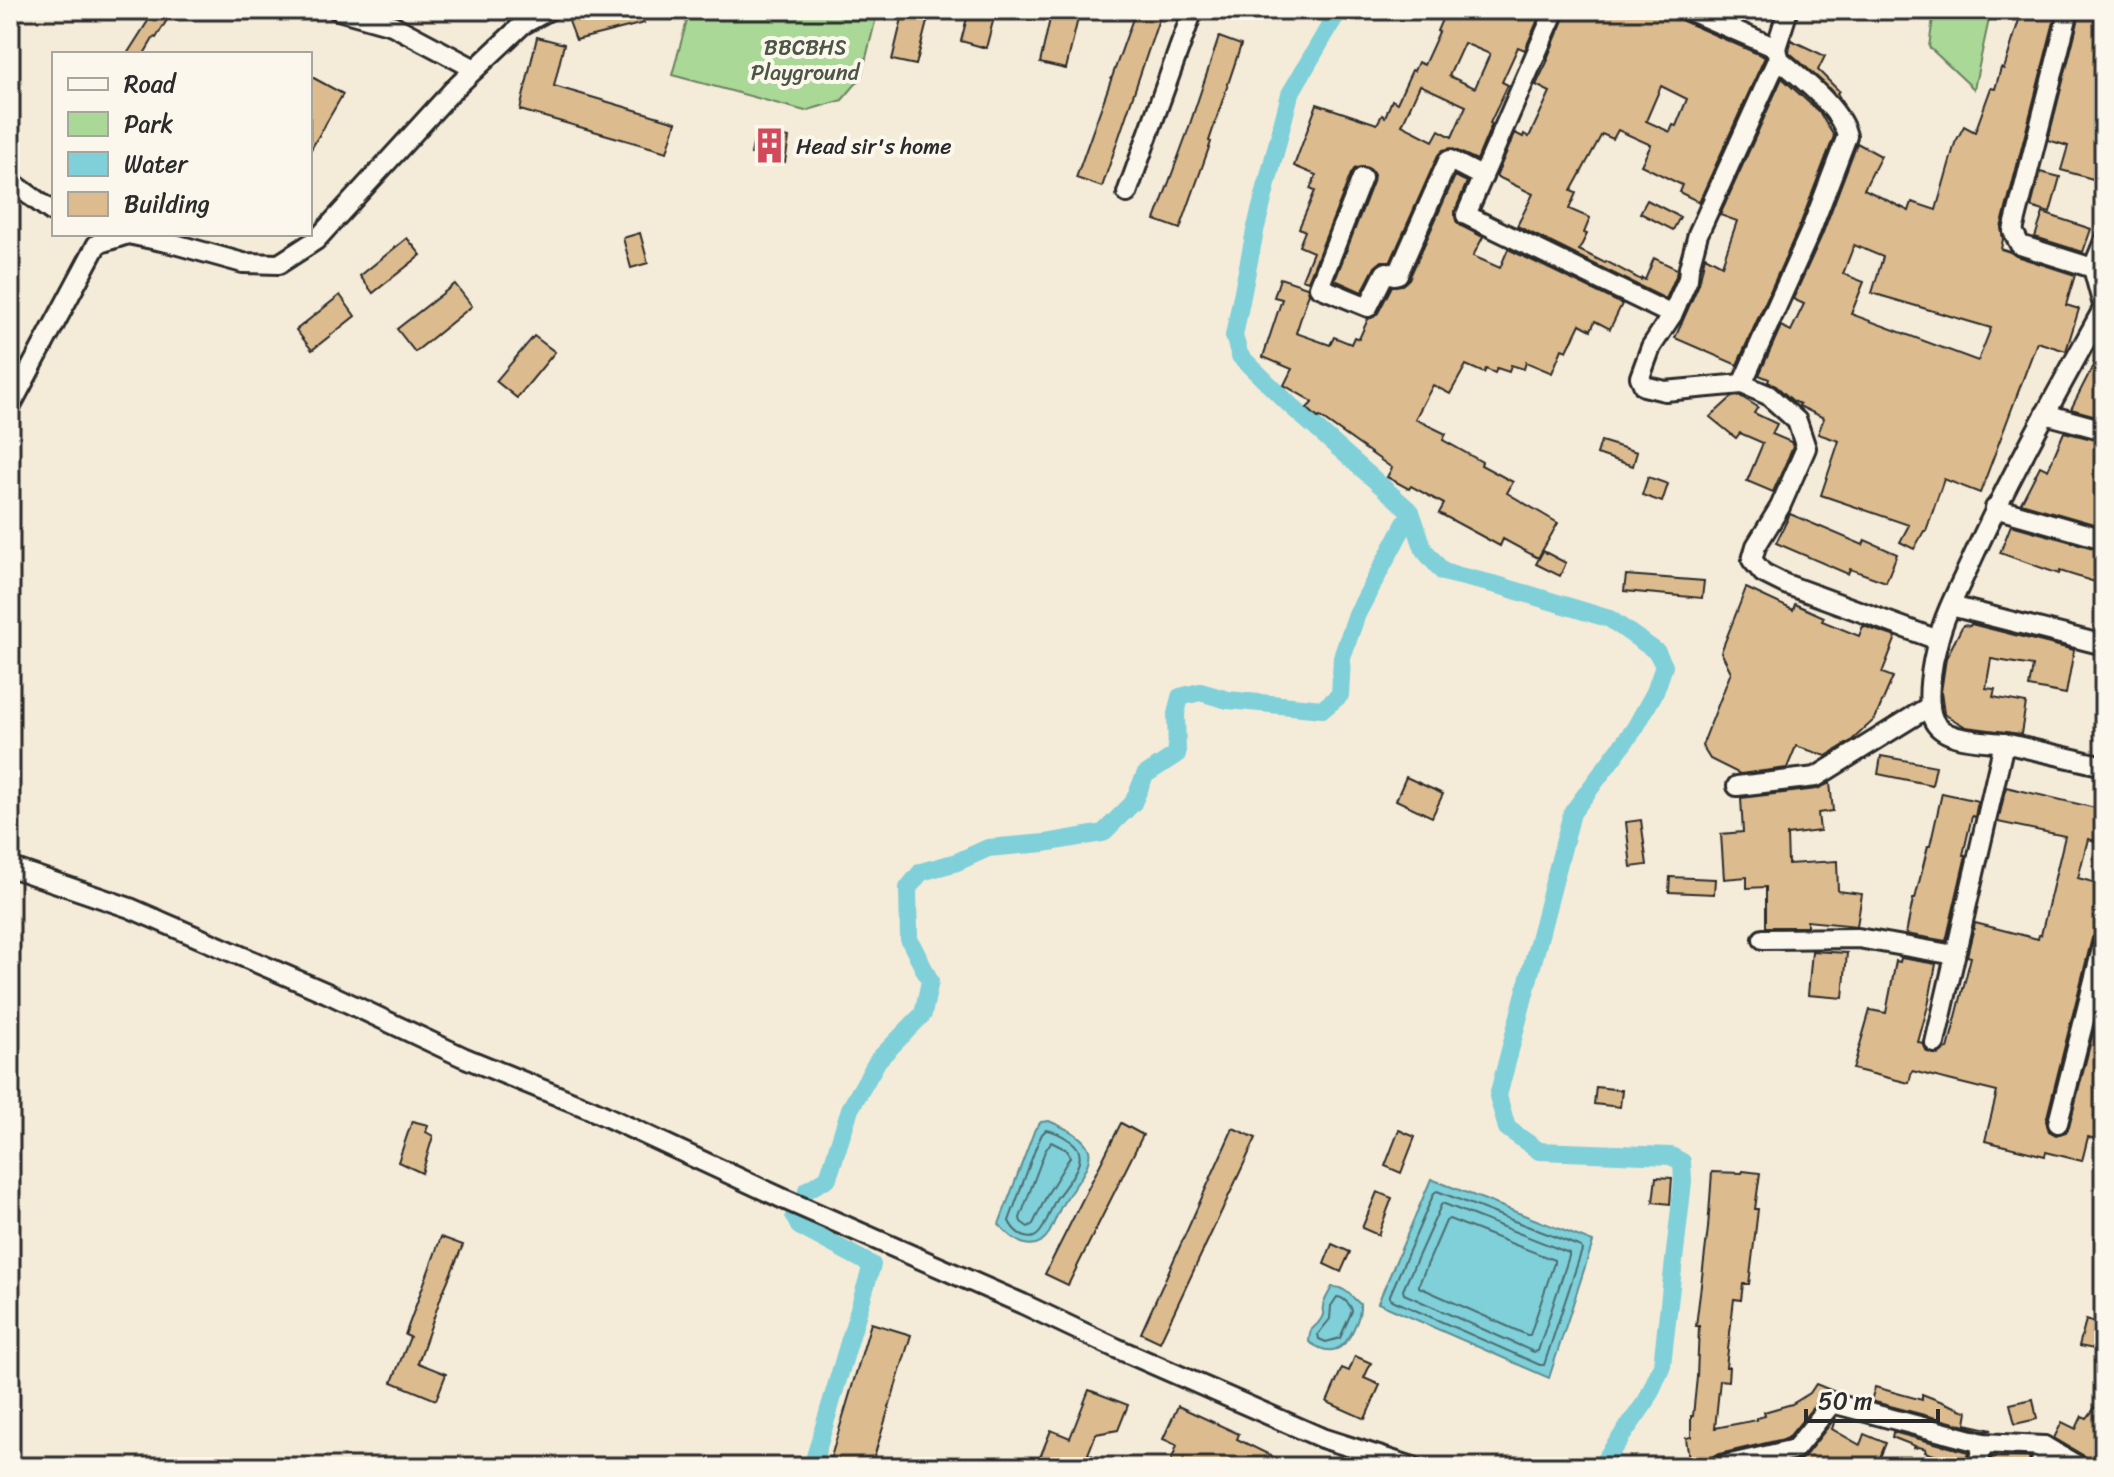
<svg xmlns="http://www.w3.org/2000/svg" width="2114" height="1477" font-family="Sriracha,sans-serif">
	<rect width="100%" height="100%" fill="#f5ebd9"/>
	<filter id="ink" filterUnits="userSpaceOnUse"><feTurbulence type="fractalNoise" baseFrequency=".0125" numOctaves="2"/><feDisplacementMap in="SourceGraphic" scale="16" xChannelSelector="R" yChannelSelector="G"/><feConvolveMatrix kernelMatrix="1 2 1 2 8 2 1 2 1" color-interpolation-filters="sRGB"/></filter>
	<g filter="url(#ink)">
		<g fill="#aad897" stroke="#6a8261" stroke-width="2">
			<polygon points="690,10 878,10 861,78 842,100 805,111 672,75"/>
			<polygon points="1934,10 1991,10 1974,89 1929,47"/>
		</g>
		<g fill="#7fd0d9" stroke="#5d8e93" stroke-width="2">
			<path d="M1049 1121C1062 1127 1084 1135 1089 1150 1093 1167 1070 1191 1062 1205 1057 1214 1054 1224 1049 1233 1034 1256 1012 1241 999 1224L1035 1129 1041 1122Z"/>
			<polygon points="1431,1179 1593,1242 1549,1378 1378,1303"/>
			<path d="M1332 1287C1344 1286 1352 1297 1360 1304 1361 1313 1358 1320 1354 1328 1344 1351 1330 1357 1309 1342 1310 1324 1314 1331 1321 1319 1326 1311 1321 1314 1323 1306 1324 1300 1329 1293 1332 1287Z"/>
		</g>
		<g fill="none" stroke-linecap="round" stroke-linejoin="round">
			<g stroke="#4d6d71" stroke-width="2">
				<path d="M1046 1130C1054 1131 1062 1135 1069 1140 1095 1156 1067 1182 1056 1199 1050 1209 1045 1232 1034 1237 1023 1241 1012 1228 1009 1221L1036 1147 1042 1134Z"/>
				<polygon points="1051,1142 1067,1150 1070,1157 1048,1193 1033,1224 1028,1227 1021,1222 1020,1218 1045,1151"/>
				<polygon points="1437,1191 1581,1247 1582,1250 1544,1365 1540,1365 1390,1299 1390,1295 1434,1193"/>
				<polygon points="1442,1203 1569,1253 1569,1256 1538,1351 1534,1352 1404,1294 1403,1290"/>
				<polygon points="1449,1219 1554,1260 1554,1263 1530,1335 1527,1335 1419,1287 1419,1284 1446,1221"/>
				<path d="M1337 1297C1343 1297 1351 1305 1352 1311L1340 1338 1326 1342 1319 1339 1318 1334 1330 1319 1331 1306Z"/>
			</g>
			<g stroke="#7fd0d9" stroke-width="18">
				<polyline points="1411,512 1424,550 1443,572 1501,586 1610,619 1657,652 1664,666 1655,692 1635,728 1572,813 1498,1096 1507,1128 1539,1151 1671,1156 1682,1162 1683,1182 1662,1365 1647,1400 1600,1467"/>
				<polyline points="807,1190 828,1178 850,1109 878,1060 923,1014 930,981 909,939 908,888 921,872 957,862 988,848 1045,843 1103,833 1133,803 1145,775 1177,754 1176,714 1180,697 1200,692 1228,700 1323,709 1340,695 1342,657 1357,614 1411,512 1291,406 1240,356 1234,336 1255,231 1290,94 1339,10"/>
				<polyline points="794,1216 799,1226 872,1265 812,1467"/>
			</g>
		</g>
		<g fill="#dcbc8f" stroke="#2b2b2b" stroke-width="2" fill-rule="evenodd">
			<polygon points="155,10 173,10 156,38 154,37 144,54 127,54"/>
			<polygon points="586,10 639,10 644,23 576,40 567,16"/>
			<polygon points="904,10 930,10 916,65 892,60"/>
			<polygon points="969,10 996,10 986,48 961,41"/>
			<polygon points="1052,10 1080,10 1066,69 1040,63"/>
			<polygon points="1136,10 1162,10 1102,187 1076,178"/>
			<path d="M1446 10H1542L1525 50 1518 47 1502 82 1508 85 1490 123 1492 124 1477 160 1451 148 1443 150 1438 155 1391 261H1382L1375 267 1362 292 1335 280 1373 182 1374 175 1371 170 1366 167 1355 168 1351 174 1308 281 1302 279 1313 252 1299 246 1305 231 1299 228 1315 191 1310 189 1316 175 1294 166 1317 104 1377 124 1382 115 1385 117 1392 100 1397 103 1412 70 1414 71 1418 62 1424 65 1439 32 1437 31ZM1464 43 1490 54 1475 88 1449 76ZM1420 85 1466 106 1452 137 1439 130 1433 141 1402 125Z"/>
			<path d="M1567 10H1666L1683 21 1765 57 1699 202 1679 192 1682 185 1641 165 1651 145 1618 130 1613 139 1602 134 1571 191 1576 193 1569 209 1590 218 1584 233 1587 234 1579 250 1605 263 1606 261 1641 280 1642 278 1645 280 1654 258 1677 269 1676 276 1666 299 1517 226 1533 194 1496 176 1515 133 1523 137 1524 134 1529 137 1550 92 1536 85 1548 60 1547 59ZM1661 86 1687 99 1676 126 1673 125 1670 132 1646 121Z"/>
			<path d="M2022 10H2057L2001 228 2003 239 2001 249 2010 252 2016 256 2075 275 2066 305 2079 309 2066 351 2037 342 1980 493 1944 479 1926 531H1924L1914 549 1900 542 1909 525 1821 495 1839 441 1818 434 1824 418 1799 406 1800 404 1793 401 1776 386 1768 382 1769 379 1759 375 1781 326 1791 331 1804 304 1793 299 1822 235 1857 143 1881 156 1864 189 1909 211 1912 202 1936 210 1955 143 1964 126 1975 132 1991 88 1995 89 2001 68 2004 69ZM1854 245 1883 257 1872 293 1991 328 1978 361 1851 314 1864 282 1843 274Z"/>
			<polygon points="2081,10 2104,10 2104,167 2100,181 2061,170 2068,146 2048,140"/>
			<polygon points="537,37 564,44 554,86 676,122 667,152 520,110"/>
			<polygon points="1219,37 1241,45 1209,141 1211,142 1180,229 1155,220 1187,133"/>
			<polygon points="1791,40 1825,56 1818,70 1839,91 1837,93 1844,105 1826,85 1789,52"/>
			<polygon points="310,76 343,94 310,151"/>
			<polygon points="1782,78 1819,112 1834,136 1800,225 1737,365 1675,338 1699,284 1705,256 1722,265 1737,221 1720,215"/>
			<polygon points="756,131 789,138 785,162 751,154"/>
			<polygon points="2040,172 2060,177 2050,213 2031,207"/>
			<polygon points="1455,176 1467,182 1455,211 1456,221 1461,226 1483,237 1473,256 1500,268 1508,249 1622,304 1610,329 1595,321 1591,330 1580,324 1567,351 1562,349 1552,373 1526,362 1524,369 1511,365 1509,372 1497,368 1495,373 1486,369 1484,373 1466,365 1450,394 1433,385 1415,419 1446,434 1443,440 1482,462 1481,465 1513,482 1507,493 1558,523 1538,558 1503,539 1500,546 1439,513 1444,504 1411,486 1409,489 1387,477 1392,468 1320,417 1318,418 1307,408 1313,402 1284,385 1292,369 1263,357 1282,299 1274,297 1280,278 1307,287 1309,293 1296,333 1330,345 1334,337 1351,344 1354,337 1359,339 1368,319 1374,317 1378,313 1392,286 1402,285 1409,279"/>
			<polygon points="1647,200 1680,217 1673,230 1640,213"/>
			<polygon points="2043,213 2091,229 2083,252 2035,237"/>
			<polygon points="640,233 648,263 631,268 623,238"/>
			<polygon points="407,238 421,255 373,293 360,276"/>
			<polygon points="455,284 472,306 415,352 397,329"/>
			<polygon points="340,295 355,316 312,350 296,330"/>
			<polygon points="534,336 555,352 517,398 496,381"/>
			<polygon points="2104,344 2104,418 2071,409"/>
			<polygon points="1740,396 1758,407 1754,413 1777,424 1772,434 1791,442 1793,447 1773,492 1747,481 1763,443 1740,433 1736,438 1710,417 1732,397"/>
			<polygon points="2064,432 2104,442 2104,527 2021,503 2040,466 2048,470"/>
			<polygon points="1601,441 1637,452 1633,466 1597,454"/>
			<polygon points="1648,477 1668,484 1662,502 1642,495"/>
			<polygon points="1790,514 1863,545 1865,540 1897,554 1886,582 1850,569 1848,574 1776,543"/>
			<polygon points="2011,525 2104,551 2104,585 2060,571 2059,574 2000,553"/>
			<polygon points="1543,551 1566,563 1560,576 1536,564"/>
			<polygon points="1626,575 1704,581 1702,598 1624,591"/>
			<polygon points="1746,588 1793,610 1795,604 1824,617 1822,621 1859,636 1863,626 1896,637 1882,673 1893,677 1875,719 1851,741 1826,756 1796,746 1787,768 1740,774 1710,759 1702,746 1731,672 1721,652"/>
			<polygon points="1971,624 2074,650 2066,694 2029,687 2033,666 1991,659 1986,688 1995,689 1993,697 2026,703 2021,734 1966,727 1944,714 1941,692 1946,658 1963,625 1970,626"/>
			<polygon points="1881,756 1936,766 1932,785 1878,774"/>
			<polygon points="1406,777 1443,794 1432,817 1396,800"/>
			<polygon points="1830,783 1833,811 1818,813 1820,831 1787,835 1788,864 1837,861 1838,891 1862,894 1857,926 1807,921 1807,927 1766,927 1766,887 1747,888 1747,877 1724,879 1721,834 1743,832 1741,798 1817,789"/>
			<polygon points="2006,787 2104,810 2104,843 2088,839 2078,878 2104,885 2104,904 2098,931 2092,938 2046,1121 2049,1131 2056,1135 2066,1132 2069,1127 2104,990 2104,1141 2088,1137 2082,1161 2046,1152 2045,1156 1985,1141 1997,1092 1912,1071 1909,1083 1853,1069 1870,1010 1886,1013 1896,961 1900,962 1901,958 1936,964 1928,1006 1918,1042 1923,1043 1927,1052 1938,1055 1945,1048 1948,1049 1971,957 1967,956 1975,923 2038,939 2039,935 2041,935 2065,836 1998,822"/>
			<polygon points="1942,793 1978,801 1975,817 1972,816 1963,855 1966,855 1946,941 1906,934 1913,899 1915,899 1928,846 1930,846"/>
			<polygon points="1641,820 1647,865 1631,867 1626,822"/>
			<polygon points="1670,877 1715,879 1714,894 1669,892"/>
			<polygon points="1812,951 1847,953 1843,998 1808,995"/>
			<polygon points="1596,1087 1622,1090 1620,1107 1594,1104"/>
			<polygon points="412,1121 428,1125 426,1132 433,1136 422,1173 398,1162"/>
			<polygon points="1121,1123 1143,1135 1068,1285 1045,1274"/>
			<polygon points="1233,1128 1256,1138 1160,1342 1141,1333"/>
			<polygon points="1399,1130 1415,1137 1401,1173 1385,1166"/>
			<polygon points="1743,1171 1760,1173 1755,1209 1758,1209 1755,1235 1749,1284 1743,1284 1741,1300 1734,1299 1726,1367 1729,1367 1728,1381 1720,1380 1715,1428 1757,1420 1757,1418 1765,1416 1764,1412 1792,1404 1810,1393 1816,1384 1833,1391 1823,1395 1788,1438 1715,1455 1709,1459 1706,1466 1690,1467 1686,1438 1691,1437 1691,1416 1693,1416 1697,1377 1699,1326 1696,1326 1708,1228 1712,1172 1742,1173"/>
			<polygon points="1656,1177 1672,1178 1670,1204 1653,1202"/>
			<polygon points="1377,1192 1392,1198 1378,1235 1362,1228"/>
			<polygon points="441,1237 463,1245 442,1294 418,1363 446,1374 436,1400 392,1382 410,1337 405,1335"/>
			<polygon points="1332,1244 1350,1252 1341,1272 1324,1264"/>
			<polygon points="2086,1320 2104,1325 2104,1351 2079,1346"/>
			<polygon points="871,1323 911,1335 871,1467 828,1467"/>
			<polygon points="1355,1356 1371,1363 1364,1378 1380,1385 1365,1419 1327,1402 1342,1368 1349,1371"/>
			<polygon points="1875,1387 1922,1400 1922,1394 1968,1412 1966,1424 1992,1430 1985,1431 1871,1401"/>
			<polygon points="1089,1390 1128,1405 1118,1430 1096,1434 1088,1454 1119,1467 1036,1467 1051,1430 1070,1438"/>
			<polygon points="2104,1396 2104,1467 2092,1467 2091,1462 2086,1457 2054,1438 2062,1422 2076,1429 2082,1416 2087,1418"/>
			<polygon points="2033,1399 2037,1419 2015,1424 2010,1404"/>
			<polygon points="1178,1406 1239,1434 1237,1439 1294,1467 1169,1467 1177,1445 1163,1439"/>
			<polygon points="1836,1417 1832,1429 1860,1445 1864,1434 1886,1443 1876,1467 1771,1467 1798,1461 1804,1457"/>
			<polygon points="1893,1432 1968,1452 1965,1467 1937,1467 1940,1457 1925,1452 1926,1449 1919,1447 1914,1448 1915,1446 1892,1437"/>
			<polygon points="1992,1455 2030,1457 2028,1467 1989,1467"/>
		</g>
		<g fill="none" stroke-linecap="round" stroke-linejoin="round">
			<defs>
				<g id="street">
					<polyline points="338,10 392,25 475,69"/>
					<polyline points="1555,10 1466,215 1672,315 1651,347 1640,377 1644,386 1665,391 1742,384 1768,395 1797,421 1806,448 1780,507 1756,546 1752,560 1763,573 1785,584 1938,640"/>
					<path d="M1688 10 1776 48 1778 58C1800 78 1840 107 1847 136L1811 230 1742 384"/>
					<polyline points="2069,10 2013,231 2020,245 2093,268"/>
					<polyline points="1776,48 1788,10"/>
					<polyline points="1362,178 1319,287 1368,307 1385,273 1387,272 1394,275 1398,274 1448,161 1450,160 1483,177"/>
					<polyline points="10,181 54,213"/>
					<polyline points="1127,193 1193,10"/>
					<polyline points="2104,241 2093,268 2104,309"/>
					<polyline points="1672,315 1688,279 1689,268 1698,234 1778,58"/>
					<polyline points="10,407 97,244 128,234 171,243 243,263 279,264 316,240 453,90 522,25 549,10"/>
					<polyline points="2045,414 2104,430"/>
					<polyline points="1995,508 2104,539"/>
					<polyline points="1951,606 2104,645"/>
					<polyline points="2004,743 2104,766"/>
					<polyline points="1737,786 1816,777 1930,706"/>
					<polyline points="10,867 130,908 327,993 463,1057 590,1109 786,1200 1023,1304 1116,1348 1322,1438 1413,1467"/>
					<polyline points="1763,939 1858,938 1955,955"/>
					<path d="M1935 1043 2004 743C1983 740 1942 742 1933 719 1925 700 1932 662 1938 641 1945 612 1961 584 1973 557 2012 472 2058 391 2103 309"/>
					<polyline points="2058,1123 2104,941"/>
					<polyline points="1718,1467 1795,1449 1832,1403 1983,1443 2044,1446 2080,1467"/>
					<polyline points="1977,1467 1983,1443"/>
					<polyline points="2040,1467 2044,1446"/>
				</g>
			</defs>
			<use href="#street" stroke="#2b2b2b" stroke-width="24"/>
			<use href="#street" stroke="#fbf7ec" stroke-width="18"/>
		</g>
	</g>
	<defs>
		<symbol id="building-bare" viewBox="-9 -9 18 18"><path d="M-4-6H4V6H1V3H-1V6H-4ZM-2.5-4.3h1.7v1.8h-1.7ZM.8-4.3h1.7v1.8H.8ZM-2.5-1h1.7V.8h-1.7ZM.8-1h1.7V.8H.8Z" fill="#d1495b" stroke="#fbf7ec" stroke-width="2.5" paint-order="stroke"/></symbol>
	</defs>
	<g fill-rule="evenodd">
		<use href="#building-bare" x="744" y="120" width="51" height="51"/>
	</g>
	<g text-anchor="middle" stroke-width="8" stroke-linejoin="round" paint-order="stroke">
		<g font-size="22" fill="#4b5646" stroke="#fbf7ec">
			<text x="805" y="55">BBCBHS<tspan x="805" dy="25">Playground</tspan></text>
		</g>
		<g font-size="22" fill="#2b2b2b" stroke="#fbf7ec" text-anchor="start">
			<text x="796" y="154">Head sir's home</text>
		</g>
	</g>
	<rect width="2114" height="1477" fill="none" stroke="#fbf7ec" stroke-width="40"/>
	<rect x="20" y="20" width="2074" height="1437" fill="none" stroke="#2b2b2b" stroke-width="3" filter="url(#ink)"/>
	<rect x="52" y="52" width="260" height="184" fill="#fbf7ec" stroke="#a8a59f" stroke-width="2"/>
	<rect x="68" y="78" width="40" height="12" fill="#fbf7ec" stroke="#a8a59f" stroke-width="2"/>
	<text x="124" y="92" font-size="24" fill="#2b2b2b">Road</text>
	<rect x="68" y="112" width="40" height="24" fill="#aad897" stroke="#a8a59f" stroke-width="2"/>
	<text x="124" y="132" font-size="24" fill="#2b2b2b">Park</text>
	<rect x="68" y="152" width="40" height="24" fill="#7fd0d9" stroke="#a8a59f" stroke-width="2"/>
	<text x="124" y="172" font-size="24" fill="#2b2b2b">Water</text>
	<rect x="68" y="192" width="40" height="24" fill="#dcbc8f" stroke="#a8a59f" stroke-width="2"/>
	<text x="124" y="212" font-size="24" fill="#2b2b2b">Building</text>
	<path d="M1806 1409v12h132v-12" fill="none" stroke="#2b2b2b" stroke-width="4"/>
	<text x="1818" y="1409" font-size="24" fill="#2b2b2b" stroke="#fbf7ec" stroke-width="6" paint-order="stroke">50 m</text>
</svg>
